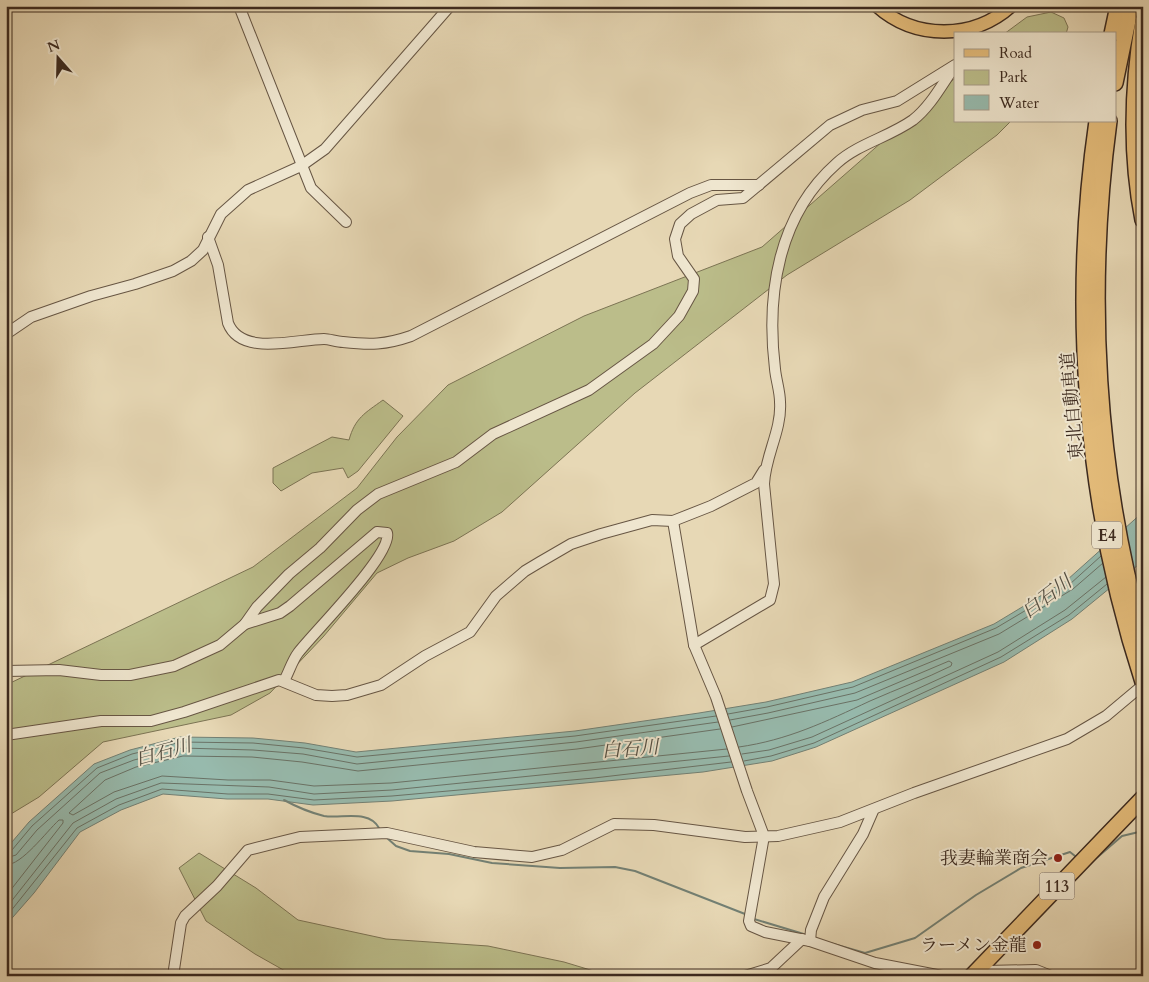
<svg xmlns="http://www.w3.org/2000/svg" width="1149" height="982" font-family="Cardo,'Noto Serif JP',serif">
	<rect width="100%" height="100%" fill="#e7d8b5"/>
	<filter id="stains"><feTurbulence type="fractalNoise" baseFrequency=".004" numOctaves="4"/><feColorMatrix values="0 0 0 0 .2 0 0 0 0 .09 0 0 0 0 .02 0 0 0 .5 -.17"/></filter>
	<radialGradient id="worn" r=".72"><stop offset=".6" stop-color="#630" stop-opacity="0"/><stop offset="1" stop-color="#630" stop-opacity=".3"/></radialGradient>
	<g fill="#bbbd8a" stroke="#7c7454">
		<polygon points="1051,12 1064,18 1068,27 1066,34 1004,34 1027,17"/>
		<polygon points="955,78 955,121 1011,121 997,135 910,200 787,275 635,393 502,512 454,541 408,558 377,573 323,637 270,693 231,715 103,742 39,797 6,817 6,685 253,567 357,488 397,437 448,385 584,316 762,247"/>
		<path d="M383 400 403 416 358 471 348 478 343 468 312 473 281 491 273 483V468L332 437 349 440C355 418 365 413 383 400Z"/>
		<polygon points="199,853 256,888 298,920 386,939 488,946 564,962 597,972 599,976 294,976 255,954 206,921 179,868"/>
	</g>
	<polygon fill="#97baad" stroke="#738074" points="1143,512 1143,561 1072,619 1004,662 816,747 772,761 703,772 392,801 313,805 268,799 227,799 163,794 121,810 80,832 34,893 6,925 6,849 29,822 94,764 130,750 180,737 253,738 305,743 356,752 575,731 699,713 766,702 852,682 994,624 1067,580"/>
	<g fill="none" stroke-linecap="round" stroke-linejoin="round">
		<g stroke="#6a7266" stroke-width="1">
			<polyline points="728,714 767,707 853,687 996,628 1070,584 1101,556"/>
			<polyline points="730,720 768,713 855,693 999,634 1073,589 1103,563"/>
			<path d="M732 727 857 700 949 661 952 663 951 666C925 679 897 689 870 701 825 722 788 740 739 747"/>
			<polyline points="720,729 577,749 358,771 302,762 252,757 183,756 136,767 105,780 69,813 73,815 114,792 162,776 228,780 270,780 314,786 391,783 727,749"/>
			<polyline points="742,754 769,750 812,737 998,652 1065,610 1106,577"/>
			<polyline points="744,761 771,756 814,743 1001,657 1069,615 1107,584"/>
			<polyline points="6,851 12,850 32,826 97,768 132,754 181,742 253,743 304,748 357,757 575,736 716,716"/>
			<polyline points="6,858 16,855 37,830 100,773 134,760 182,748 253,750 303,754 357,764 576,742 718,722"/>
			<path d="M6 865C22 865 46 832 59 820H63V823L6 896"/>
			<polyline points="6,908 73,823 116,799 161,783 269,787 314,794 392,790 729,756"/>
			<polyline points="6,917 77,828 119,805 162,789 228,794 268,794 314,800 392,796 594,778 731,762"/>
		</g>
		<g stroke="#738074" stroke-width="2">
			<path d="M284 800C295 806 312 813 324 816 341 819 369 809 379 828"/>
			<polyline points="387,838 396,846 410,851 449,854 492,863 560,868 615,867 635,871 745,914"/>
			<polyline points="1093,861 1122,836 1143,831"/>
			<polyline points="754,919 807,935"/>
			<polyline points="830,943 865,953 915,938 976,895 1021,868 1070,852 1075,856"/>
		</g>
		<defs>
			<g id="minor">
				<polyline points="239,6 311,188 346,222"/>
				<path d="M208 237 218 265 228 323C241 357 297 339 324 339 330 339 336 342 343 342 370 345 385 345 411 336L690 193 711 185H759"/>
				<polyline points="6,334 31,317 91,296 135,284 173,271 191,261 203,250 221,214 248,190 301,166 325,149 450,6"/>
				<polyline points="673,521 694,645 716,697 747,791 764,836 749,921 751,926 765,932 810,941 875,963 942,976"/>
				<path d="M245 624 280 613 290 606 377 532 387 533C393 554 313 633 298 653 292 661 289 672 284 681"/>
				<path d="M694 645 770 600 774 584 764 484C765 456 782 430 780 402 780 391 776 380 775 369 766 294 778 215 837 163 858 144 889 137 913 120 931 106 942 84 955 66"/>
				<polyline points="6,671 59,670 101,675 130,675 174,666 220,645 245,624 257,607 289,574 320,548 357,510 378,494 456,462 493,434 589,390 653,344 679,316 693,291 694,279 678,256 675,239 680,224 691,214 717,200 743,198 830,125 862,110 897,101 955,65"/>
				<polyline points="6,735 101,721 151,721 184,712 279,680 316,695 332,696 347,695 381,685 425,656 470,632 496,596 525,571 540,562 571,544 601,534 652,520 673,521 711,506 756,483 764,470"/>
				<polyline points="810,941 811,930 824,897 863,834 873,811"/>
				<polyline points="979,967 986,971 1036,970 1051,976"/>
				<polyline points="173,976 181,923 185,916 217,886 248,850 300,837 387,833 474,852 532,857 562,850 614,824 654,825 745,837 778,836 840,822 914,793 1067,739 1106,716 1143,685"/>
				<polyline points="745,976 771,968 802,939"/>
			</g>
			<path id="major" d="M877 6C915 40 973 40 1011 6"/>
			<g id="highway">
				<path d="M1143 21C1132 87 1130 154 1143 220"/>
				<polyline points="1112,34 1118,6"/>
				<polyline points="1115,83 1131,6"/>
				<path d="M1097 121C1070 307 1085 504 1143 682"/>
				<path d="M1109 121C1086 293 1096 471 1143 638"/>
				<polyline points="972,976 1143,798"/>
			</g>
		</defs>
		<use href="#minor" stroke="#675644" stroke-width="12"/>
		<use href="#major" stroke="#3c2a1f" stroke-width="15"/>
		<use href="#highway" stroke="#3c2a1f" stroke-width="18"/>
		<use href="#minor" stroke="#efe6cf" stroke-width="10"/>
		<use href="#major" stroke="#e4bc7a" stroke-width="12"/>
		<use href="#highway" stroke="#e4bc7a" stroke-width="15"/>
	</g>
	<g fill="#8f2418" stroke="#efe6cf" stroke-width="2">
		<circle cx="1058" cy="858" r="5"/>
		<circle cx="1037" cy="945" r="5"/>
	</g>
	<g text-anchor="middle" stroke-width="4" stroke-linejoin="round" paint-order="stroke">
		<g fill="#efe6cf" stroke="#726254" stroke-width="1">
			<rect x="1092" y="521.5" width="30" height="27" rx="4"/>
			<rect x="1039.5" y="872.5" width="35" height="27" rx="4"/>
		</g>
		<g font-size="16" font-weight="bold" fill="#3c2a1f">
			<text x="1107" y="541">E4</text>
			<text x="1057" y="892">113</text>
		</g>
		<g font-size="18" fill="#3c2a1f" stroke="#efe6cf">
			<text transform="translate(1072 406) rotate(-95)" y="6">東北自動車道</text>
		</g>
		<g font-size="18" fill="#3c2a1f" stroke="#efe6cf" text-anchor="end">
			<text x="1048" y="864">我妻輪業商会</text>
			<text x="1027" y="951">ラーメン金龍</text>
		</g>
		<g font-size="19" font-style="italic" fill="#534e42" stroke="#efe6cf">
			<text transform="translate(1046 596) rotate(-37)" y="7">白石川</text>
			<text transform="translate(630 748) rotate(-4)" y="7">白石川</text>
			<text transform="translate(163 751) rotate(-15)" y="7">白石川</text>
		</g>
	</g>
	<rect width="1149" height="982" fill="none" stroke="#e7d8b5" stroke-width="25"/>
	<rect x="8" y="8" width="1134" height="967" fill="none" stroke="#3c2a1f" stroke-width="2.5"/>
	<rect x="12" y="12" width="1124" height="957" fill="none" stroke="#3c2a1f"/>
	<rect x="954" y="32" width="162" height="90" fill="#efe6cf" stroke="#a79b89"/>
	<rect x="964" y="49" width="25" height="8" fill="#e4bc7a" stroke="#a79b89"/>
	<text x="999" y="58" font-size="15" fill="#3c2a1f">Road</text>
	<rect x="964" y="70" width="25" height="15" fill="#bbbd8a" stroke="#a79b89"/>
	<text x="999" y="82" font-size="15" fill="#3c2a1f">Park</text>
	<rect x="964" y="95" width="25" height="15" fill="#97baad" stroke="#a79b89"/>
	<text x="999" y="108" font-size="15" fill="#3c2a1f">Water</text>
	<g transform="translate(58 58) rotate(340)" stroke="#efe6cf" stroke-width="4" paint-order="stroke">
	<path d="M0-4L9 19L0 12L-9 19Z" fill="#3c2a1f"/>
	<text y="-8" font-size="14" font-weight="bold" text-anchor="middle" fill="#3c2a1f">N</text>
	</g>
	<rect width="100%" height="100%" filter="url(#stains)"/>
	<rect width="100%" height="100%" fill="url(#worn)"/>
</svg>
